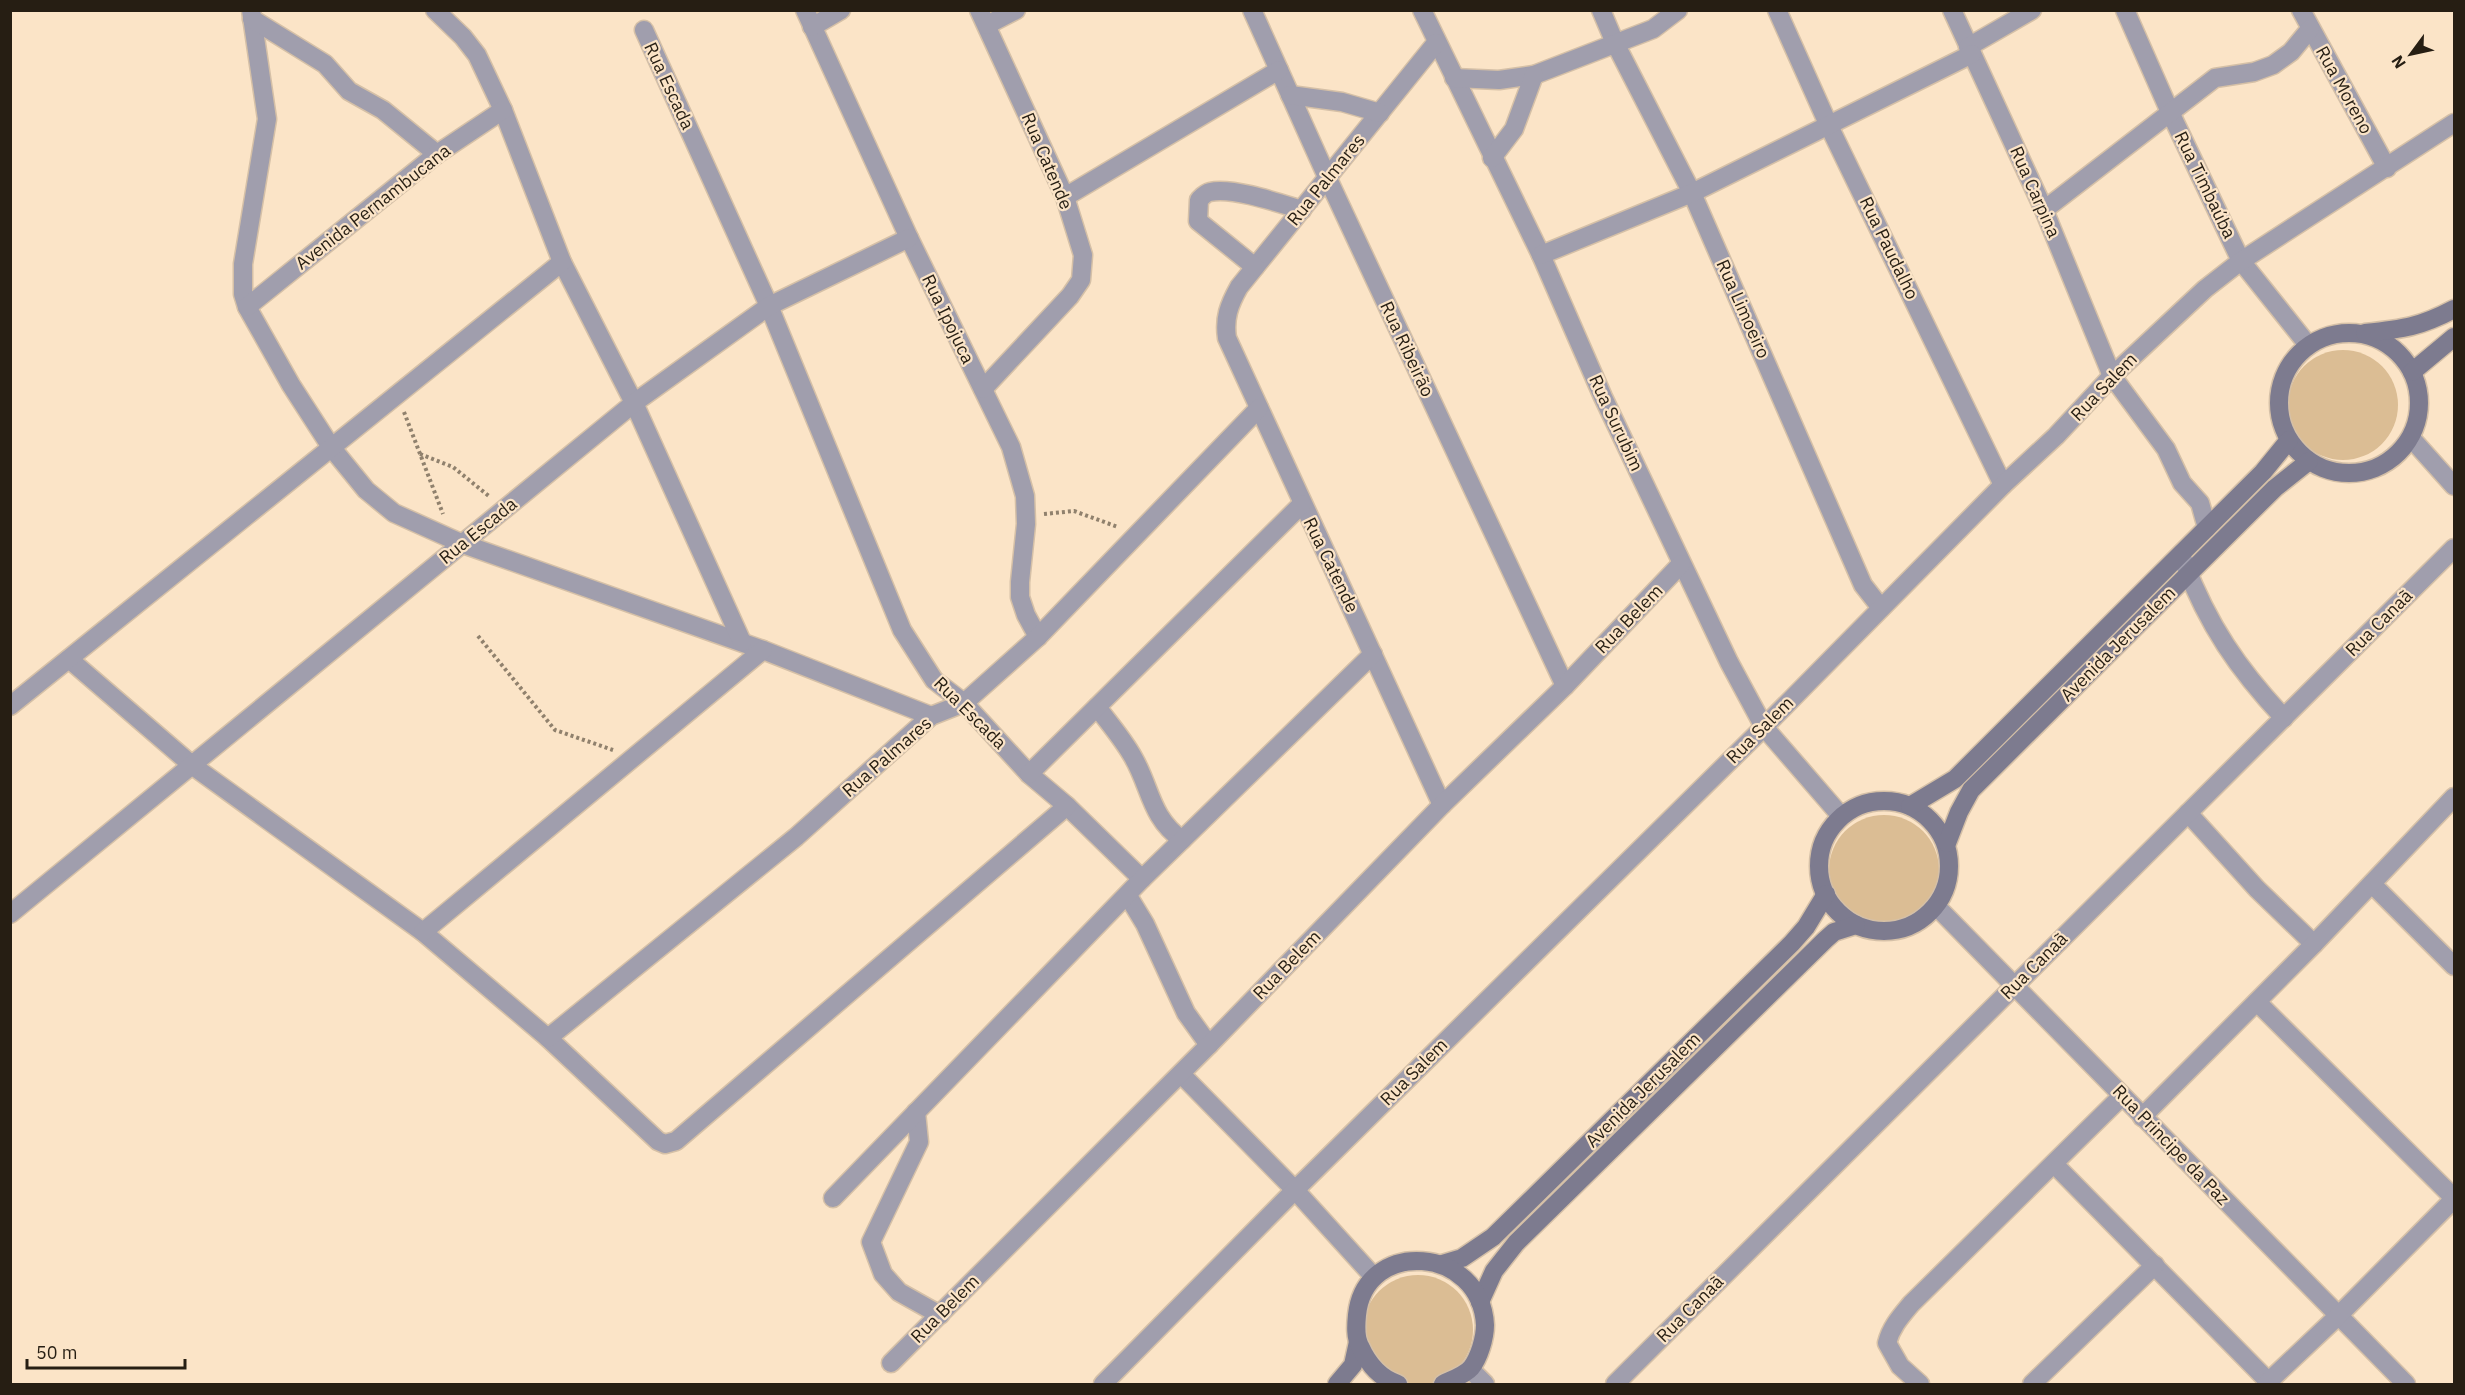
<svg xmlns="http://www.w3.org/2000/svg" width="2465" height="1395" font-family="'IBM Plex Sans',sans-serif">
	<rect width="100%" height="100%" fill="#fbe4c7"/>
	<g fill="#dbbd94">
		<circle cx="2343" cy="405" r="55"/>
		<circle cx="1884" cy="870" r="55"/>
		<circle cx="1418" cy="1330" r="55"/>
	</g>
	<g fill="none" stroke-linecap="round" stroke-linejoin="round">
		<defs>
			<g id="street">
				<polyline points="251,10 267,119 243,264 243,294 247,307 291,385 331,447 366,490 394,513 463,544 763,650 931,716"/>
				<polyline points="435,10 463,37 477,55 503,110 562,262 634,403 742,642"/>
				<polyline points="805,10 909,238 1011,447 1025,496 1026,524 1020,582 1020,597 1026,615 1038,637"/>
				<polyline points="979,10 1065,197 1083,255 1081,280 1070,296 983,389"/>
				<polyline points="1252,10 1328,179 1565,686"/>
				<polyline points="1422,10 1541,255 1603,397 1729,662 1764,727 1841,816"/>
				<polyline points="1601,10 1615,43 1692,193 1863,585 1881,608"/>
				<polyline points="1777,10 1829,126 2003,485"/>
				<polyline points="1952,10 2044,210 2112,376 2166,449 2182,483 2200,503 2207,528"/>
				<polyline points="2125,10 2170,112 2241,261 2308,345"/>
				<polyline points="2301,10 2387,168"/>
				<polyline points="252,19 325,64 349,91 383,110 437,154"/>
				<polyline points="987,25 1016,10"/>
				<polyline points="812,27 841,10"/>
				<polyline points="644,30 769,306 902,630 934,680 964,703 1029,774 1067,806 1142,879"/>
				<path d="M1436 43 1239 287C1229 305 1224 318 1227 338L1442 805"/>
				<polyline points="1968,47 2032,10"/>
				<polyline points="1454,78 1499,80 1534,75 1653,29 1678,10"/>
				<polyline points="1290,95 1342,102 1380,113"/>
				<polyline points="1492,158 1514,129 1534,75"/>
				<polyline points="1065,197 1279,70"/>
				<polyline points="2044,210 2215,78 2254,72 2273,65 2291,52 2310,29"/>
				<polyline points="1541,255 1692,193 1972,54"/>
				<path d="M1255 267 1198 221 1199 200C1202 197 1205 193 1210 192 1233 187 1279 203 1302 210"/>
				<polyline points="247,307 437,154 503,110"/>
				<polyline points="2411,438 2454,486"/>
				<path d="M2184 562C2208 625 2238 669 2284 718"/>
				<polyline points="69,659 193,766 423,932 548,1038 658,1141 665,1144 676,1141 1067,806"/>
				<polyline points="10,706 562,262"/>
				<path d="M1097 707C1109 723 1123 739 1133 757 1151 788 1150 817 1182 840"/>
				<polyline points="1029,774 1302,504"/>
				<polyline points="2188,813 2257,889 2314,944"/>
				<polyline points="2372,884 2454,966"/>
				<polyline points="1128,896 1145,924 1186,1013 1209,1045"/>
				<polyline points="1936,906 2406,1384"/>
				<polyline points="10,914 634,403 769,306 909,238"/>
				<polyline points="423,932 763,650"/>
				<polyline points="2257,1002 2454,1198"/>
				<polyline points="548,1038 796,837 931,716 964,703 1038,637 1259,408"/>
				<polyline points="1181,1074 1295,1190 1374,1277"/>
				<polyline points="916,1112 919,1142 871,1242 883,1274 899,1292 940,1315"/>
				<polyline points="2142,1117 2314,944 2454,797"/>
				<polyline points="2054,1164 2269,1382"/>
				<polyline points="833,1198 1142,879 1373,654"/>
				<polyline points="891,1363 1209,1045 1442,805 1565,686 1681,564"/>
				<polyline points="1470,1369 1485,1384"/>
				<polyline points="1103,1384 1295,1190 1764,727 2003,485 2056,436 2112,376 2205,289 2241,261 2454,123"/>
				<polyline points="1615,1384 2454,548"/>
				<path d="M1920 1384 1900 1366 1887 1343C1891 1327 1901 1316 1911 1304L2122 1096"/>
				<polyline points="2032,1384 2155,1265"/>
				<polyline points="2266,1384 2338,1316 2454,1199"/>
			</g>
			<g id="secondary">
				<circle cx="2349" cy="403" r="70"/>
				<path d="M2365 333C2403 329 2420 327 2454 309"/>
				<polyline points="2412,372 2454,337"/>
				<circle cx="1884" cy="866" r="65"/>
				<polyline points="1910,806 1955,779 2263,472 2289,440"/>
				<polyline points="1947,843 1959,812 1971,790 2275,488 2309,461"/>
				<polyline points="1442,1264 1462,1258 1493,1237 1792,943 1806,927 1826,894"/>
				<polyline points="1480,1302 1494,1271 1516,1243 1825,940 1834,932 1856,925"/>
				<polyline points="1337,1384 1353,1365 1358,1342"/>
				<path d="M1398 1384C1379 1378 1368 1364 1360 1346 1355 1337 1356 1325 1357 1315 1365 1237 1481 1246 1485 1325 1485 1338 1479 1358 1471 1368 1465 1375 1451 1380 1443 1384"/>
			</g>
		</defs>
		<use href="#street" stroke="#d5c0a7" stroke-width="21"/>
		<use href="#secondary" stroke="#d5c0a7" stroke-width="21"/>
		<g stroke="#90816d" stroke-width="4" stroke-dasharray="3 3" stroke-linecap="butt">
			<polyline points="404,412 443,514"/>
			<polyline points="420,454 453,467 490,497"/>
			<polyline points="1044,514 1074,511 1118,527"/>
			<polyline points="478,636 555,730 613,750"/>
		</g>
		<use href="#street" stroke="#a09ead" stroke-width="18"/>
		<use href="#secondary" stroke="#7d7b8f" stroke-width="18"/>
	</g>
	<g text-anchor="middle" stroke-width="4.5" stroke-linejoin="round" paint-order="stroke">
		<g font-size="18" fill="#261e13" stroke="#fbe4c7">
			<text transform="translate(669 86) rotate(65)" y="6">Rua Escada</text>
			<text transform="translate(2344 90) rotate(61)" y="6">Rua Moreno</text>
			<text transform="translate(1047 161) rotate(67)" y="6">Rua Catende</text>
			<text transform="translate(1326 180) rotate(-51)" y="6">Rua Palmares</text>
			<text transform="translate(2205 185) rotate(64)" y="6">Rua Timbaúba</text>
			<text transform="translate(2035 192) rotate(66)" y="6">Rua Carpina</text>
			<text transform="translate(373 207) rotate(-38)" y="6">Avenida Pernambucana</text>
			<text transform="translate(1889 248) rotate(64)" y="6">Rua Paudalho</text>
			<text transform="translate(1743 309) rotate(66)" y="6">Rua Limoeiro</text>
			<text transform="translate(948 319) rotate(64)" y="6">Rua Ipojuca</text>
			<text transform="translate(1407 349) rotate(65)" y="6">Rua Ribeirão</text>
			<text transform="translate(2104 387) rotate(-46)" y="6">Rua Salem</text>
			<text transform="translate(1616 423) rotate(65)" y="6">Rua Surubim</text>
			<text transform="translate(478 531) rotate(-39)" y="6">Rua Escada</text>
			<text transform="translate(1331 565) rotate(64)" y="6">Rua Catende</text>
			<text transform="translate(1629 619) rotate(-46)" y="6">Rua Belem</text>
			<text transform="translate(2379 623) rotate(-45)" y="6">Rua Canaã</text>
			<text transform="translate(2118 644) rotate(-45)" y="6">Avenida Jerusalem</text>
			<text transform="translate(970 713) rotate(45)" y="6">Rua Escada</text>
			<text transform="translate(1760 730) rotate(-45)" y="6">Rua Salem</text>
			<text transform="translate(887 757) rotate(-41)" y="6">Rua Palmares</text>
			<text transform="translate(1287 965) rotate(-46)" y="6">Rua Belem</text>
			<text transform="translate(2034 966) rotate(-45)" y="6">Rua Canaã</text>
			<text transform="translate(1414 1072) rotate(-45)" y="6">Rua Salem</text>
			<text transform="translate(1643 1090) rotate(-45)" y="6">Avenida Jerusalem</text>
			<text transform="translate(2171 1145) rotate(46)" y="6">Rua Principe da Paz</text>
			<text transform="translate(945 1309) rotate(-45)" y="6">Rua Belem</text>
			<text transform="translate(1690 1309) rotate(-45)" y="6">Rua Canaã</text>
		</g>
	</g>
	<rect width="2465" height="1395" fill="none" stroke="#261e13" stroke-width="24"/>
	<g transform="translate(2411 54) rotate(237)" stroke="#fbe4c7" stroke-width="4.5" paint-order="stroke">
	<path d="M0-4.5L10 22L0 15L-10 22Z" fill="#261e13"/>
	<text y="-9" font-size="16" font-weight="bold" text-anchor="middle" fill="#261e13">N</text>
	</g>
	<path d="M27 1359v9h158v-9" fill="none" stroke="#261e13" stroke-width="3"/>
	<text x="36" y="1359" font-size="18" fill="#261e13" stroke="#fbe4c7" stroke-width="4.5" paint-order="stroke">50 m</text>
</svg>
